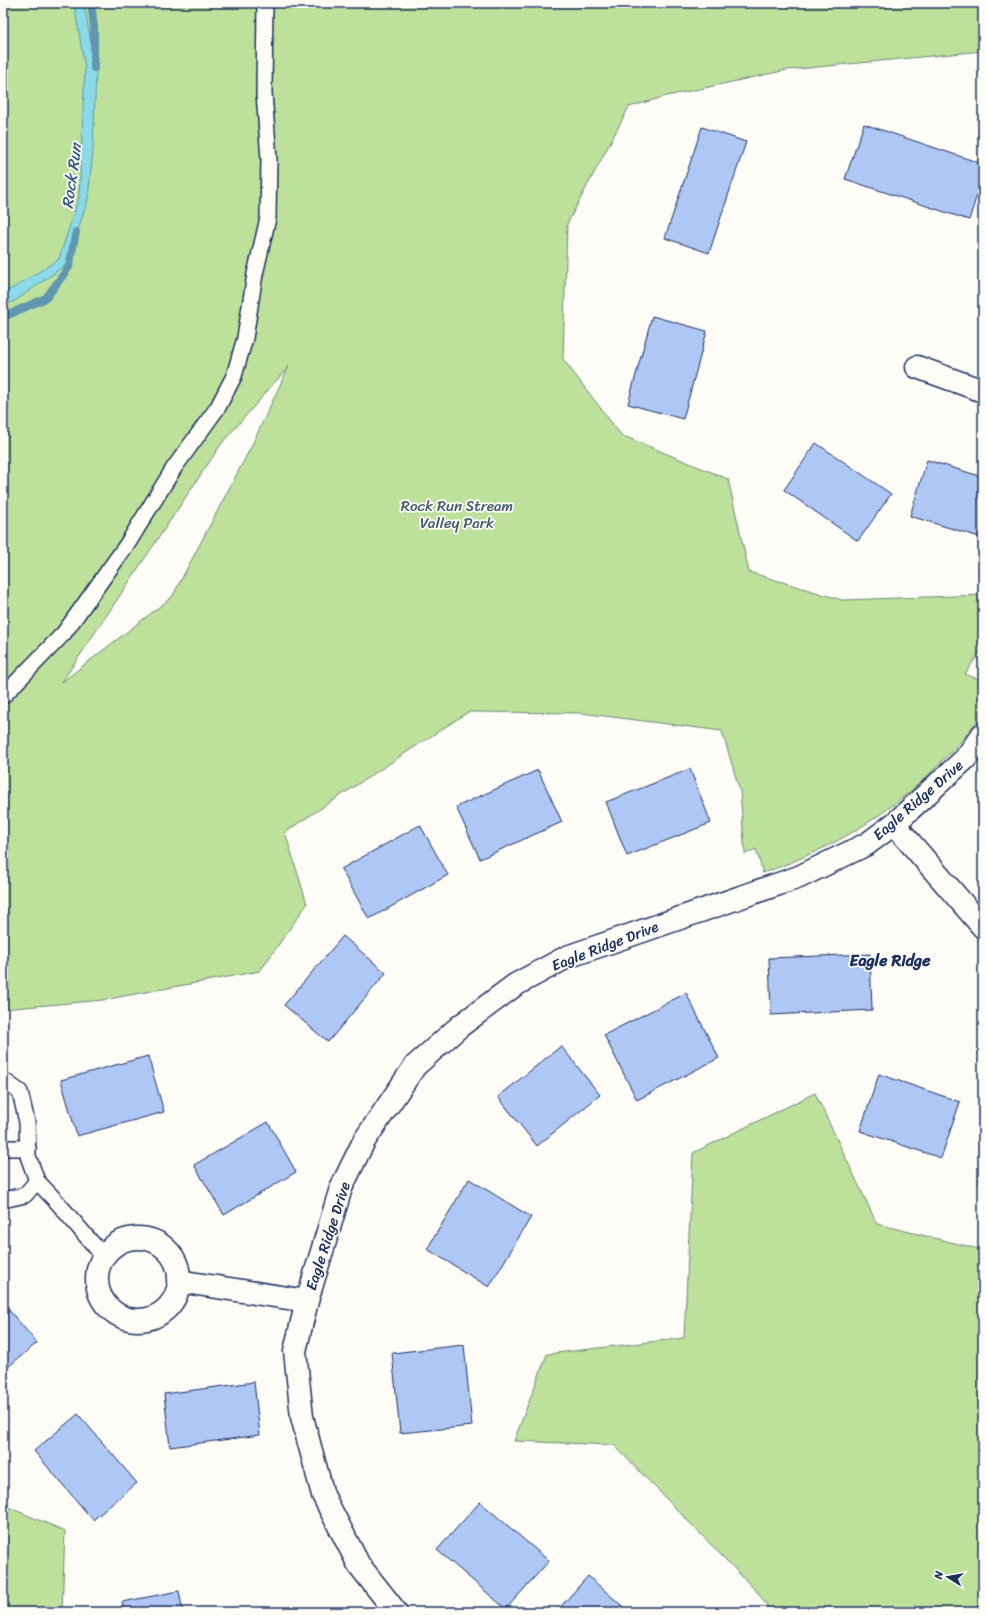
<svg xmlns="http://www.w3.org/2000/svg" width="986" height="1615" font-family="Sriracha,sans-serif">
	<rect width="100%" height="100%" fill="#fdfcf7"/>
	<filter id="ink" filterUnits="userSpaceOnUse"><feTurbulence type="fractalNoise" baseFrequency=".025" numOctaves="2"/><feDisplacementMap in="SourceGraphic" scale="8" xChannelSelector="R" yChannelSelector="G"/><feConvolveMatrix kernelMatrix="1 2 1 2 8 2 1 2 1" color-interpolation-filters="sRGB"/></filter>
	<g filter="url(#ink)">
		<g fill="#bde19b" stroke="#6c887c" fill-rule="evenodd">
			<path d="M3 3H983V51L787 70 667 96 629 107 567 224 563 359 621 435 728 479 749 572 842 600 983 595V642L980 652 965 674 983 681C983 689 986 704 982 711 975 727 960 742 949 754 895 812 837 847 763 873L756 849 745 854 740 791 722 731 581 713 468 712 285 832 307 904 260 971 103 1000 3 1009ZM289 366 250 449 172 597 62 682 222 443Z"/>
			<polygon points="815,1093 877,1224 983,1250 983,1612 771,1612 759,1594 614,1445 514,1441 547,1354 684,1338 693,1153"/>
			<polygon points="3,1505 65,1531 62,1612 3,1612"/>
		</g>
		<polygon fill="#8adae7" stroke="#5e96b0" points="74,3 84,3 96,72 93,150 88,199 67,264 15,301 3,305 3,292 13,288 59,259 79,197 85,69"/>
		<g fill="none" stroke-linecap="round" stroke-linejoin="round">
			<g stroke="#5e96b0" stroke-width="8">
				<polyline points="91,3 94,27 94,68"/>
				<polyline points="3,317 46,298 69,267 76,232"/>
			</g>
		</g>
		<g fill="#afc7f5" stroke="#1b2f5e">
			<polygon points="864,124 983,164 983,176 969,220 845,179"/>
			<polygon points="702,127 746,142 709,253 665,238"/>
			<polygon points="652,316 707,331 683,419 628,404"/>
			<polygon points="816,443 891,494 858,541 784,490"/>
			<polygon points="927,460 983,477 983,538 910,516"/>
			<polygon points="690,769 711,823 627,856 606,802"/>
			<polygon points="538,770 562,822 480,859 456,807"/>
			<polygon points="420,825 448,875 369,919 341,869"/>
			<polygon points="343,936 386,973 328,1042 284,1005"/>
			<polygon points="870,954 872,1010 771,1015 769,958"/>
			<polygon points="686,993 719,1058 637,1100 604,1035"/>
			<polygon points="561,1046 600,1095 537,1146 498,1097"/>
			<polygon points="148,1056 164,1112 77,1136 61,1080"/>
			<polygon points="879,1074 960,1102 941,1158 860,1131"/>
			<polygon points="268,1122 296,1172 224,1215 194,1165"/>
			<polygon points="983,1128 983,1184 979,1183"/>
			<polygon points="469,1179 531,1217 489,1287 427,1249"/>
			<polygon points="3,1303 37,1343 3,1371"/>
			<polygon points="464,1345 472,1426 400,1433 392,1353"/>
			<polygon points="254,1382 260,1435 170,1447 164,1394"/>
			<polygon points="78,1414 137,1483 93,1520 34,1451"/>
			<polygon points="480,1502 549,1561 506,1609 437,1550"/>
			<polygon points="588,1576 629,1612 556,1612"/>
			<polygon points="179,1591 183,1612 124,1612 122,1602"/>
		</g>
		<g fill="none" stroke-linecap="round" stroke-linejoin="round">
			<defs>
				<g id="service">
					<polyline points="3,696 64,633 128,543 174,468 218,407 234,376 245,338 255,274 268,218 269,159 264,93 265,3"/>
					<polyline points="3,1080 20,1092 27,1122 28,1156 37,1181 57,1202 104,1257"/>
					<polyline points="3,1148 28,1148"/>
					<polyline points="3,1200 25,1195 37,1181"/>
				</g>
				<g id="minor">
					<polyline points="917,367 983,391"/>
					<polyline points="894,824 983,927"/>
					<circle cx="138" cy="1279" r="41"/>
					<polyline points="178,1281 307,1301"/>
					<polyline points="396,1612 359,1565 323,1495 302,1417 295,1351 307,1301 341,1188 364,1141 415,1066 460,1026 515,985 567,957 799,877 867,844 894,824 965,759 983,734"/>
				</g>
			</defs>
			<use href="#service" stroke="#1b2f5e" stroke-width="18"/>
			<use href="#minor" stroke="#1b2f5e" stroke-width="25"/>
			<use href="#service" stroke="#fdfcf7" stroke-width="15"/>
			<use href="#minor" stroke="#fdfcf7" stroke-width="22"/>
		</g>
	</g>
	<g text-anchor="middle" stroke-width="3.5" stroke-linejoin="round" paint-order="stroke">
		<g font-size="15" fill="#445c6d" stroke="#fdfcf7">
			<text x="457" y="511">Rock Run Stream<tspan x="457" dy="17">Valley Park</tspan></text>
		</g>
		<g font-size="15" fill="#1b2f5e" stroke="#fdfcf7">
			<text transform="translate(918 800) rotate(-41)" y="5">Eagle Ridge Drive</text>
			<text transform="translate(605 946) rotate(-21)" y="5">Eagle Ridge Drive</text>
			<text transform="translate(328 1236) rotate(-72)" y="5">Eagle Ridge Drive</text>
		</g>
		<g font-size="16" font-style="italic" fill="#375a80" stroke="#fdfcf7">
			<text transform="translate(71 176) rotate(-82)" y="6">Rock Run</text>
		</g>
		<g font-size="16" font-weight="bold" fill="#1b2f5e" stroke="#fdfcf7">
			<text x="890" y="966">Eagle Ridge</text>
		</g>
	</g>
	<rect width="986" height="1615" fill="none" stroke="#fdfcf7" stroke-width="16"/>
	<rect x="8" y="8" width="970" height="1599" fill="none" stroke="#1b2f5e" stroke-width="1.5" filter="url(#ink)"/>
	<g transform="translate(948 1577) rotate(281)" stroke="#fdfcf7" stroke-width="3" paint-order="stroke">
	<path d="M0-3L7 15L0 10L-7 15Z" fill="#1b2f5e"/>
	<text y="-6" font-size="11" font-weight="bold" text-anchor="middle" fill="#1b2f5e">N</text>
	</g>
</svg>
